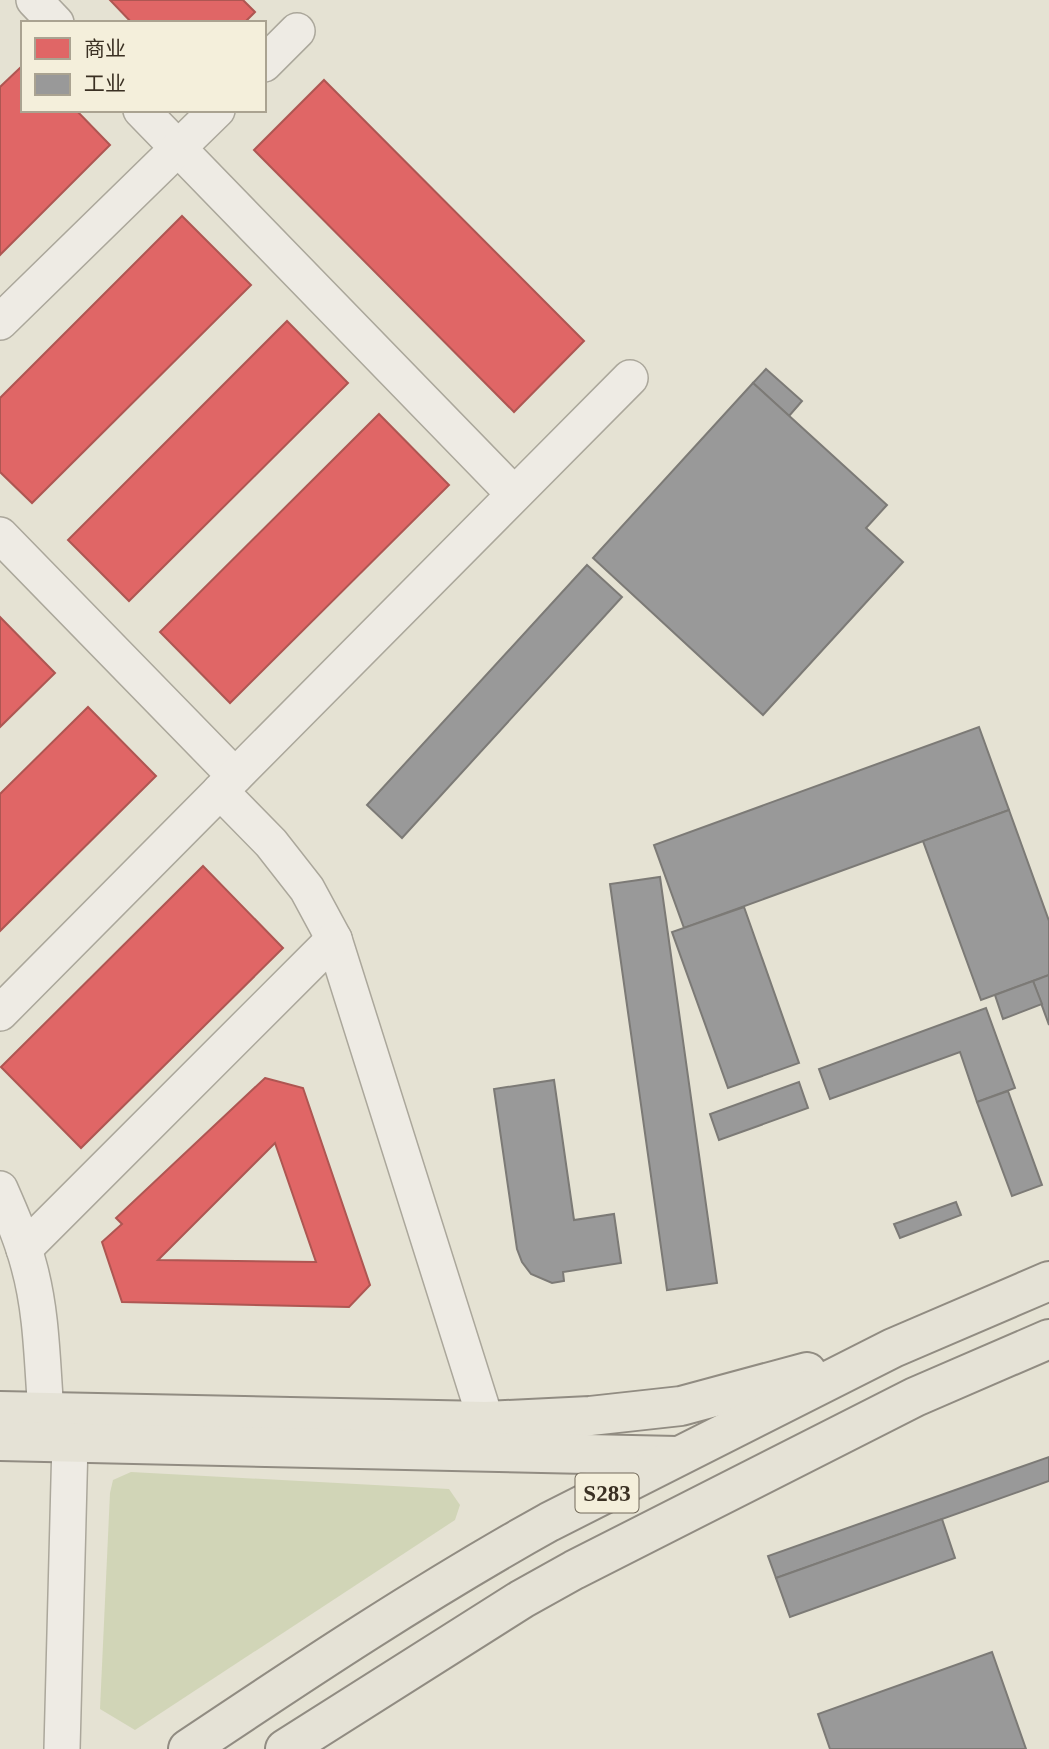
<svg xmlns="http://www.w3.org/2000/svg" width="1049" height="1749" font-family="'Times New Roman','Noto Sans SC',serif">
	<rect width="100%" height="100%" fill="#e5e2d3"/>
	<polygon fill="#d1d5b7" points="131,1472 449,1489 460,1505 455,1520 135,1730 100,1709 110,1493 113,1480"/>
	<g fill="#e06666" stroke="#ae5652" stroke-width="2" fill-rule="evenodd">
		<polygon points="110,0 243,0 255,12 244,23 132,23"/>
		<polygon points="23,65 23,110 76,110 110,145 0,255 0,87"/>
		<polygon points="324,80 584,341 514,412 254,150"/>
		<polygon points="182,216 251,285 32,503 0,472 0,398"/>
		<polygon points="287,321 348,383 129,601 68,540"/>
		<polygon points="379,414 449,485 230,703 160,632"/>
		<polygon points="0,617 55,673 0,727"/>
		<polygon points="88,707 156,776 0,931 0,794"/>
		<polygon points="203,866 283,948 81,1148 1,1067"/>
		<path d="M265 1078 303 1088 370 1285 349 1307 122 1302 102 1242 122 1224 116 1218ZM275 1143 316 1262 158 1260Z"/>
	</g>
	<g fill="#999" stroke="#7c7a76" stroke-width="2">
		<polygon points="766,369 802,401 789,416 753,383"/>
		<polygon points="753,383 887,505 866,528 903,562 763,715 593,558"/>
		<polygon points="587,565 622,597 402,838 367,805"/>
		<polygon points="979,727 1009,810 684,928 654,845"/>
		<polygon points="1009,810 1049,921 1049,975 981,1000 923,841"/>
		<polygon points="660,877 717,1283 667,1290 610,884"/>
		<polygon points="744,907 799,1063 728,1088 672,932"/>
		<polygon points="1049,975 1049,1025 1033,981"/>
		<polygon points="1033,981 1042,1004 1003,1019 995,995"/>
		<polygon points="986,1008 1015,1088 977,1102 960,1052 830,1099 819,1069"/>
		<polygon points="554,1080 574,1220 614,1214 621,1263 563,1272 564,1281 552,1283 531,1274 522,1262 517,1249 494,1089"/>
		<polygon points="799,1082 808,1108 719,1140 710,1114"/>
		<polygon points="1008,1091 1042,1185 1012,1196 977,1102"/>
		<polygon points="956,1202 961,1215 900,1238 894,1224"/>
		<polygon points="1049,1457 1049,1481 776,1578 768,1556"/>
		<polygon points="942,1519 955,1558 790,1617 776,1578"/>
		<polygon points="992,1652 1026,1749 830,1749 818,1714"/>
	</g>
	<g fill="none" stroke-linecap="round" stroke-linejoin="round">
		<defs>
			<g id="minor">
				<polyline points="34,0 56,23"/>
				<polyline points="264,64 297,31"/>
				<polyline points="141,110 514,494"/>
				<polyline points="0,322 217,110"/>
				<polyline points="0,535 235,776"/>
				<polyline points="220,791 271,843 307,889 334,939 486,1421"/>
				<polyline points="0,1013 630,378"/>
				<path d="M0 1189C11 1214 22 1239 29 1266 42 1313 42 1363 46 1412"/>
				<polyline points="24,1249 334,939"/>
				<polyline points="62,1749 70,1442"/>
			</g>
			<g id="major">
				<polyline points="0,1411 486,1421 590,1416 681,1406 807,1372"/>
				<polyline points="0,1441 677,1456"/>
				<path d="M188 1749C306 1670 425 1591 549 1522L893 1348 1049 1281"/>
				<polyline points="285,1749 522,1599 574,1570 915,1397 1049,1339"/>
			</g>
		</defs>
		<use href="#minor" stroke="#aba79b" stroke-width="38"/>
		<use href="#major" stroke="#918c82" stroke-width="42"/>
		<use href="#minor" stroke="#eeebe4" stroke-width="35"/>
		<use href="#major" stroke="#e5e2d6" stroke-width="38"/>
	</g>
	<g text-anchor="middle" stroke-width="7" stroke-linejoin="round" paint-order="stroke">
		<rect fill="#f4efdb" stroke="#72695a" stroke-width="2" x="575.5" y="1473.5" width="63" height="39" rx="5"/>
		<g font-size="23" font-weight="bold" fill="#3a3023">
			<text x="607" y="1501">S283</text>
		</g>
	</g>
	<rect x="21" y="21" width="245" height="91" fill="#f4efdb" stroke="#aaa391" stroke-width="2"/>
	<rect x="35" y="38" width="35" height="21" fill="#e06666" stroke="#aaa391" stroke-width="2"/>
	<text x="84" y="56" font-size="21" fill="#3a3023">商业</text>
	<rect x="35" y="74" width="35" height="21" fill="#999999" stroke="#aaa391" stroke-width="2"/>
	<text x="84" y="91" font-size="21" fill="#3a3023">工业</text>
</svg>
